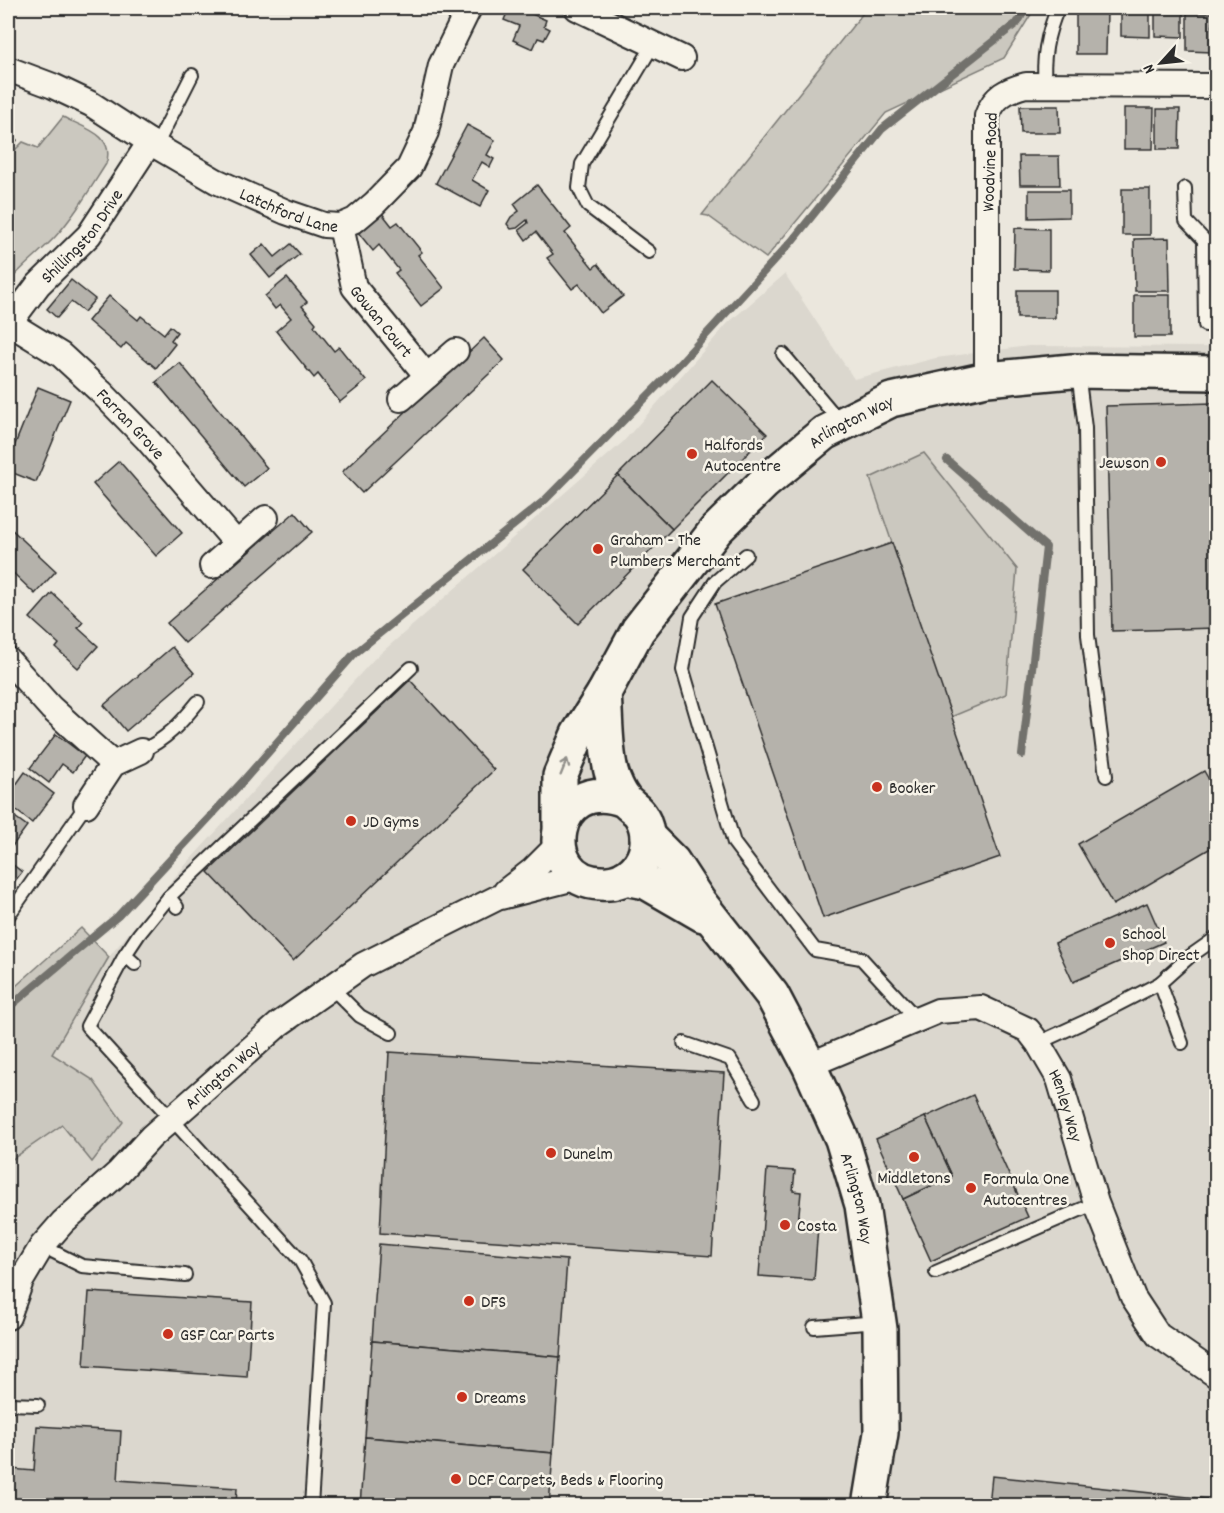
<svg xmlns="http://www.w3.org/2000/svg" width="1224" height="1513" font-family="Dekko,sans-serif">
	<rect width="100%" height="100%" fill="#ebe7dd"/>
	<filter id="ink" filterUnits="userSpaceOnUse"><feTurbulence type="fractalNoise" baseFrequency=".0167" numOctaves="2"/><feDisplacementMap in="SourceGraphic" scale="12" xChannelSelector="R" yChannelSelector="G"/><feConvolveMatrix kernelMatrix="1 2 1 2 8 2 1 2 1" color-interpolation-filters="sRGB"/></filter>
	<g filter="url(#ink)">
		<polygon fill="#dbd7ce" points="785,274 854,379 936,358 1029,346 1216,347 1216,1505 8,1506 8,1162 62,1125 93,1080 52,1054 109,957 179,872 374,659 623,442 728,323"/>
		<g fill="#cbc8bf" stroke="#7b7a75" stroke-width="1.5">
			<polygon points="867,8 1035,8 1004,58 886,113 766,258 708,216 702,215"/>
			<path d="M63 117C84 128 116 135 106 164 90 189 75 215 55 237 40 253 22 266 8 283V157L23 142 38 148Z"/>
			<polygon points="924,453 1017,569 1006,694 951,717 870,478"/>
			<polygon points="81,928 109,957 52,1054 93,1080 123,1122 92,1162 62,1125 8,1162 8,993"/>
		</g>
		<g fill="none" stroke-linecap="round" stroke-linejoin="round">
			<g stroke="#72716c" stroke-width="8">
				<polyline points="947,460 1046,547 1022,755"/>
				<polyline points="8,1008 118,916 244,780 354,654 545,500 681,362 792,241 882,129 1018,22 1026,8"/>
			</g>
		</g>
		<g fill="#b5b2ab" stroke="#2b2b2b" stroke-width="1.5">
			<polygon points="509,8 518,8 546,20 544,26 550,29 544,40 538,38 533,49 513,40 519,26 504,20"/>
			<polygon points="1121,8 1150,8 1150,37 1121,36"/>
			<polygon points="1155,8 1183,8 1183,37 1155,36"/>
			<polygon points="1076,11 1107,11 1106,54 1076,54"/>
			<polygon points="1187,13 1213,13 1212,52 1187,51"/>
			<polygon points="1020,106 1059,106 1060,133 1021,133"/>
			<polygon points="1124,108 1154,108 1153,149 1124,149"/>
			<polygon points="1157,109 1180,109 1179,149 1157,149"/>
			<polygon points="467,125 495,140 487,155 494,159 490,167 482,162 472,180 489,190 480,207 436,183"/>
			<polygon points="8,132 17,140 8,153"/>
			<polygon points="1019,156 1059,156 1060,185 1020,185"/>
			<polygon points="537,185 571,228 565,233 593,268 598,264 623,296 601,313 579,284 572,289 547,258 553,254 536,232 526,240 519,230 528,223 527,220 517,228 511,229 507,224 511,217 519,211 514,204"/>
			<rect x="1122" y="189" width="28" height="46"/>
			<polygon points="1029,190 1069,190 1069,217 1029,218"/>
			<polygon points="381,212 392,226 398,222 422,252 418,255 444,288 421,306 395,273 399,270 379,245 373,251 357,231"/>
			<polygon points="1015,228 1049,229 1049,270 1014,269"/>
			<polygon points="1169,238 1170,291 1135,291 1134,239"/>
			<polygon points="264,244 275,257 291,244 300,254 270,278 251,255"/>
			<polygon points="287,278 307,302 302,306 316,323 314,326 334,351 339,347 366,381 340,402 318,374 314,378 276,331 291,318 280,305 275,309 265,296"/>
			<polygon points="71,280 95,299 84,312 71,302 57,318 47,309"/>
			<rect x="1017" y="290" width="38" height="28"/>
			<rect x="1134" y="295" width="36" height="42"/>
			<polygon points="109,296 138,320 141,316 164,334 170,326 177,332 171,340 175,344 156,368 126,343 121,349 88,321"/>
			<polygon points="484,338 504,360 362,493 342,472"/>
			<polygon points="180,363 267,468 244,487 156,382"/>
			<polygon points="712,380 767,434 672,529 618,475"/>
			<polygon points="38,387 70,400 36,482 8,471 8,462"/>
			<polygon points="1213,403 1216,519 1216,628 1112,631 1106,406"/>
			<polygon points="119,461 182,533 156,556 93,484"/>
			<polygon points="618,475 672,529 578,624 523,569"/>
			<polygon points="295,512 312,532 185,643 167,623"/>
			<polygon points="8,526 56,571 35,594 8,568"/>
			<polygon points="892,543 1000,857 823,918 715,604"/>
			<polygon points="52,593 83,622 78,628 98,646 78,668 56,648 59,644 30,618"/>
			<polygon points="172,647 194,673 126,731 104,705"/>
			<polygon points="410,680 494,770 293,961 208,872"/>
			<polygon points="56,734 85,756 73,772 62,764 49,783 30,768"/>
			<polygon points="1204,771 1216,792 1216,845 1113,905 1078,844"/>
			<polygon points="25,772 54,794 32,823 8,804 8,796"/>
			<polygon points="8,812 27,826 8,852"/>
			<polygon points="8,861 22,872 11,886 8,884"/>
			<polygon points="1147,903 1164,942 1073,982 1055,943"/>
			<polygon points="389,1052 724,1073 712,1256 380,1233"/>
			<polygon points="973,1095 1028,1217 931,1261 903,1199 952,1176 925,1117"/>
			<polygon points="925,1117 952,1176 903,1199 876,1139"/>
			<polygon points="767,1169 795,1171 793,1191 801,1192 798,1224 818,1226 814,1280 759,1276"/>
			<polygon points="379,1244 567,1260 560,1357 372,1341"/>
			<polygon points="89,1292 252,1302 247,1377 84,1366"/>
			<polygon points="372,1341 560,1357 553,1453 365,1437"/>
			<polygon points="37,1426 121,1431 118,1480 237,1488 236,1506 8,1506 11,1469 34,1471"/>
			<polygon points="365,1437 553,1453 549,1506 360,1506"/>
			<polygon points="992,1476 1216,1500 1216,1506 989,1506"/>
		</g>
		<g fill="none" stroke-linecap="round" stroke-linejoin="round">
			<defs>
				<g id="lane">
					<path d="M1045 85C1042 58 1047 33 1058 8"/>
					<polyline points="156,146 192,75"/>
					<polyline points="1185,188 1186,221 1204,240 1205,325 1216,325"/>
					<polyline points="649,252 588,206 579,188 582,164 653,45"/>
					<polyline points="783,354 841,423"/>
					<polyline points="1078,372 1085,428 1088,635 1106,776"/>
					<polyline points="746,555 715,582 692,617 683,670 734,843 815,950 861,958 917,1019"/>
					<path d="M141 751C166 740 181 723 198 702"/>
					<polyline points="169,897 177,907"/>
					<polyline points="8,916 86,805"/>
					<polyline points="125,955 135,964"/>
					<polyline points="1160,983 1182,1043"/>
					<polyline points="331,987 360,1016 391,1033"/>
					<polyline points="684,1043 730,1059 754,1100"/>
					<polyline points="1038,1043 1084,1022 1160,983 1189,957 1216,938"/>
					<polyline points="42,1246 82,1266 185,1275"/>
					<polyline points="936,1272 1096,1203"/>
					<polyline points="814,1327 879,1322"/>
					<polyline points="8,1404 38,1405"/>
					<polyline points="311,1506 324,1303 300,1260 87,1026 125,955 139,934 169,897 411,668"/>
				</g>
				<g id="street">
					<polyline points="577,8 682,58"/>
					<path id="s1" d="M8 69 53 86 91 104 156 146 216 181 286 212 324 225 341 226 355 220 374 204 409 168 426 132 441 65 469 8"/>
					<path id="s2" d="M341 226 354 287 427 376"/>
					<path id="s3" d="M9 323 61 355 101 392 146 438 237 544"/>
					<path id="s4" d="M8 325 38 285 89 235 150 142"/>
					<path d="M987 379V116C994 96 1007 90 1026 85L1216 86"/>
					<polyline points="401,399 456,351"/>
					<polyline points="212,566 266,518"/>
					<polyline points="8,660 51,708 113,764"/>
					<polyline points="86,805 113,764 141,751"/>
					<polyline points="506,891 533,870 558,845"/>
					<path id="s5" d="M809 1065 938 1011 981 1008 1028 1030 1038 1043 1059 1079 1096 1203 1133 1297 1158 1335 1216 1375"/>
					<path id="s6" d="M8 1317 21 1281 42 1246 63 1222 118 1173 151 1137 279 1024 363 965 497 898 579 877"/>
				</g>
				<g id="secondary">
					<path d="M604 693C606 718 605 746 611 771 613 779 619 793 625 800 629 806 637 809 641 816 651 833 649 857 634 871 625 880 613 884 601 883 535 881 550 772 624 800"/>
					<path id="s7" d="M560 825V776L578 734 604 693 638 630 716 530 764 483 824 433 891 400 987 379 1072 371 1216 373"/>
					<path id="s8" d="M647 836 673 862 699 902 772 995 809 1065 842 1139 862 1205 880 1329 881 1433 869 1506"/>
					<polyline points="625,878 646,882 703,915"/>
				</g>
			</defs>
			<use href="#lane" stroke="#2b2b2b" stroke-width="16"/>
			<use href="#street" stroke="#2b2b2b" stroke-width="28"/>
			<use href="#secondary" stroke="#2b2b2b" stroke-width="38"/>
			<use href="#lane" stroke="#f7f3e8" stroke-width="12"/>
			<use href="#street" stroke="#f7f3e8" stroke-width="24"/>
			<use href="#secondary" stroke="#f7f3e8" stroke-width="33"/>
		</g>
		<defs><path id="oneway-shaft" d="M-6 0H5M1.5-3L5.5 0L1.5 3" fill="none" stroke-width="1.6" stroke-linecap="round" stroke-linejoin="round" transform="scale(1.5)"/></defs>
		<use stroke="#918f8a" href="#oneway-shaft" transform="translate(564 767) rotate(-68)"/>
	</g>
	<g fill="#c8321e" stroke="#f7f3e8" stroke-width="2">
		<circle cx="692" cy="454" r="6"/>
		<circle cx="1161" cy="462" r="6"/>
		<circle cx="598" cy="549" r="6"/>
		<circle cx="877" cy="787" r="6"/>
		<circle cx="351" cy="821" r="6"/>
		<circle cx="1110" cy="943" r="6"/>
		<circle cx="551" cy="1153" r="6"/>
		<circle cx="914" cy="1157" r="6"/>
		<circle cx="971" cy="1188" r="6"/>
		<circle cx="785" cy="1225" r="6"/>
		<circle cx="469" cy="1301" r="6"/>
		<circle cx="168" cy="1334" r="6"/>
		<circle cx="462" cy="1397" r="6"/>
		<circle cx="456" cy="1479" r="6"/>
	</g>
	<g text-anchor="middle" stroke-width="5" stroke-linejoin="round" paint-order="stroke">
		<g font-size="18" fill="#2b2b2b" stroke="#f7f3e8">
			<text transform="translate(989 162) rotate(-88)" y="6">Woodvine Road</text>
			<text dy="6" stroke="none"><textPath href="#s1" startOffset="316">Latchford Lane</textPath></text>
			<text dy="6" stroke="none"><textPath href="#s4" startOffset="116">Shillingston Drive</textPath></text>
			<text dy="6" stroke="none"><textPath href="#s2" startOffset="106">Gowan Court</textPath></text>
			<text dy="6" stroke="none"><textPath href="#s3" startOffset="159">Farran Grove</textPath></text>
			<text dy="6" stroke="none"><textPath href="#s7" startOffset="516">Arlington Way</textPath></text>
			<text dy="6" stroke="none"><textPath href="#s6" startOffset="328">Arlington Way</textPath></text>
			<text dy="6" stroke="none"><textPath href="#s5" startOffset="320">Henley Way</textPath></text>
			<text dy="6" stroke="none"><textPath href="#s8" startOffset="424">Arlington Way</textPath></text>
		</g>
		<g font-size="18" fill="#2b2b2b" stroke="#f7f3e8" text-anchor="start">
			<text x="704" y="450">Halfords<tspan x="704" dy="21">Autocentre</tspan></text>
			<text x="1149" y="468" text-anchor="end">Jewson</text>
			<text x="610" y="545">Graham - The<tspan x="610" dy="21">Plumbers Merchant</tspan></text>
			<text x="889" y="793">Booker</text>
			<text x="363" y="827">JD Gyms</text>
			<text x="1122" y="939">School<tspan x="1122" dy="21">Shop Direct</tspan></text>
			<text x="563" y="1159">Dunelm</text>
			<text x="914" y="1183" text-anchor="middle">Middletons</text>
			<text x="983" y="1184">Formula One<tspan x="983" dy="21">Autocentres</tspan></text>
			<text x="797" y="1231">Costa</text>
			<text x="481" y="1307">DFS</text>
			<text x="180" y="1340">GSF Car Parts</text>
			<text x="474" y="1403">Dreams</text>
			<text x="468" y="1485">DCF Carpets, Beds &amp; Flooring</text>
		</g>
	</g>
	<rect width="1224" height="1513" fill="none" stroke="#f7f3e8" stroke-width="30"/>
	<rect x="15" y="15" width="1194" height="1483" fill="none" stroke="#2b2b2b" stroke-width="2" filter="url(#ink)"/>
	<g transform="translate(1161 63) rotate(243)" stroke="#f7f3e8" stroke-width="4.5" paint-order="stroke">
	<path d="M0-4.5L10 22L0 15L-10 22Z" fill="#2b2b2b"/>
	<text y="-9" font-size="16" font-weight="bold" text-anchor="middle" fill="#2b2b2b">N</text>
	</g>
</svg>
